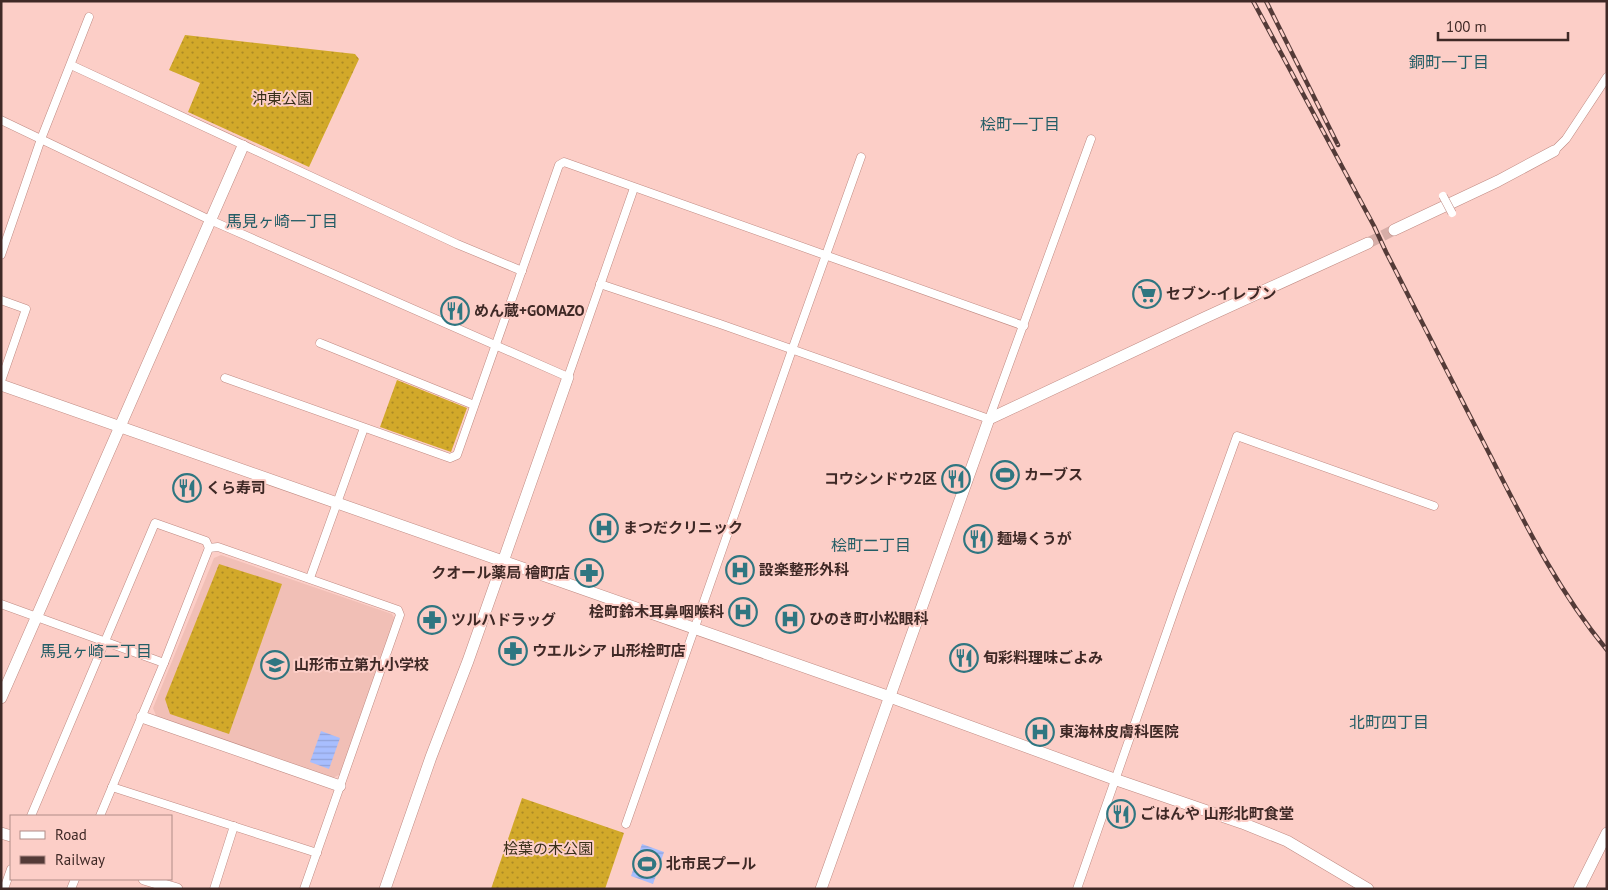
<svg xmlns="http://www.w3.org/2000/svg" width="1608" height="890" font-family="'PT Sans','Noto Sans JP',sans-serif">
	<defs>
		<pattern id="grass-dots" width="8" height="8" patternUnits="userSpaceOnUse" patternTransform="scale(1.25)"><rect width="8" height="8" fill="#d2a92a"/><path d="M2 2h.1M6 6h.1" fill="none" stroke="#ac8a24" stroke-width="1.8" stroke-linecap="round"/></pattern>
		<pattern id="water-rules" width="6" height="5" patternUnits="userSpaceOnUse" patternTransform="scale(1.25)"><rect width="6" height="5" fill="#a8befe"/><path d="M0 2.5h6" fill="none" stroke="#92a3da"/></pattern>
	</defs>
	<rect width="100%" height="100%" fill="#fccec7"/>
	<polygon fill="#f1bfb6" points="221,555 392,614 396,621 341,774 333,778 157,718 153,708 214,558"/>
	<g fill="url(#grass-dots)">
		<polygon points="185,35 355,54 359,59 309,167 188,112 200,83 169,70"/>
		<polygon points="397,380 467,408 451,452 380,427"/>
		<polygon points="219,564 282,584 229,734 170,714 165,699"/>
		<polygon points="522,798 624,833 605,889 491,889"/>
	</g>
	<g fill="url(#water-rules)">
		<polygon points="321,731 340,738 329,769 310,762"/>
		<polygon points="642,844 664,852 653,884 631,876"/>
	</g>
	<g fill="none" stroke-linecap="round" stroke-linejoin="round">
		<polyline stroke="#d6ada7" stroke-width="11" stroke-dasharray="11 5.5" stroke-linecap="butt" points="1368,243 1394,230"/>
		<defs>
			<g id="street">
				<polyline points="71,65 457,244 522,271"/>
				<polyline points="1,120 210,220 568,377 634,188"/>
				<polyline points="1554,151 1566,139 1607,77"/>
				<polyline points="1,255 41,139 89,17"/>
				<polyline points="600,284 720,324 989,419 1091,139"/>
				<polyline points="1,300 26,309 1,381"/>
				<polyline points="320,343 474,405"/>
				<polyline points="225,378 450,458 457,455 559,165 564,162 1024,326"/>
				<polyline points="310,578 364,428"/>
				<polyline points="1,604 164,663"/>
				<polyline points="112,787 317,853"/>
				<polyline points="31,816 155,523 206,541 209,548"/>
				<polyline points="100,816 164,663 209,548 218,547 398,610 400,615 304,889"/>
				<polyline points="626,824 792,350 861,157"/>
				<polyline points="4,889 11,869"/>
				<polyline points="71,889 75,879"/>
				<polyline points="214,889 234,826"/>
				<polyline points="1077,889 1180,594 1237,436 1434,506"/>
			</g>
			<g id="secondary">
				<polyline points="1394,230 1498,181 1554,151"/>
				<polyline points="1,385 890,697 1114,779 1242,823 1287,841 1368,889"/>
				<polyline points="1,698 243,146"/>
				<polyline points="142,717 340,786"/>
				<polyline points="1,833 11,836"/>
				<polyline points="144,879 177,889"/>
				<polyline points="385,889 431,757 468,661 568,377"/>
				<polyline points="821,889 989,419 1204,318 1368,243"/>
				<polyline points="1579,889 1607,833"/>
			</g>
		</defs>
		<use href="#street" stroke="#bf8a82" stroke-width="9"/>
		<use href="#secondary" stroke="#bf8a82" stroke-width="12"/>
		<use href="#street" stroke="#fff" stroke-width="8"/>
		<use href="#secondary" stroke="#fff" stroke-width="11"/>
		<defs>
			<g id="rail">
				<path d="M1253 1 1374 226 1386 252C1420 319 1455 387 1490 455 1524 522 1558 591 1607 650"/>
				<polyline points="1266,1 1338,145"/>
			</g>
		</defs>
		<use href="#rail" stroke="#543b38" stroke-width="4.5"/>
		<use href="#rail" stroke="#fccec7" stroke-width="2.5" stroke-dasharray="8" stroke-linecap="butt"/>
		<defs>
			<polyline id="street-bridge" points="1443,196 1452,213"/>
		</defs>
		<use href="#street-bridge" stroke="#bf8a82" stroke-width="9" stroke-linecap="butt"/>
		<use href="#street-bridge" stroke="#fff" stroke-width="8"/>
	</g>
	<defs>
		<symbol id="supermarket-ring" viewBox="-11 -11 22 22"><circle r="9.5" fill="#fccec7" stroke="#2f7681" stroke-width="1.5"/><path d="M-6-5.5h2.5l.6 2H6L4.5 2H-2.5L-4.4-4H-6ZM-1.5 3.2a1.3 1.3 0 1 0 .1 0ZM3 3.2a1.3 1.3 0 1 0 .1 0Z" fill="#2f7681"/></symbol>
		<symbol id="restaurant-ring" viewBox="-11 -11 22 22"><circle r="9.5" fill="#fccec7" stroke="#2f7681" stroke-width="1.5"/><path d="M-5-6h1v4h1v-4h1v4h1v-4h1v5L-1.5 .5V6h-2V.5L-5-1ZM5-6V6H3V1.5H1.5Q1.5-4 5-6Z" fill="#2f7681"/></symbol>
		<symbol id="stadium-ring" viewBox="-11 -11 22 22"><circle r="9.5" fill="#fccec7" stroke="#2f7681" stroke-width="1.5"/><path d="M0-5a6.5 5 0 1 0 0 10a6.5 5 0 1 0 0-10ZM-3.5-1.8h7v3.6h-7Z" fill="#2f7681"/></symbol>
		<symbol id="hospital-ring" viewBox="-11 -11 22 22"><circle r="9.5" fill="#fccec7" stroke="#2f7681" stroke-width="1.5"/><path d="M-5-5h3v3.5h4V-5h3V5h-3V1.5h-4V5h-3Z" fill="#2f7681"/></symbol>
		<symbol id="pharmacy-ring" viewBox="-11 -11 22 22"><circle r="9.5" fill="#fccec7" stroke="#2f7681" stroke-width="1.5"/><path d="M-2-6h4v4h4v4h-4v4h-4v-4h-4v-4h4Z" fill="#2f7681"/></symbol>
		<symbol id="school-ring" viewBox="-11 -11 22 22"><circle r="9.5" fill="#fccec7" stroke="#2f7681" stroke-width="1.5"/><path d="M0-5L7-2L0 1L-7-2ZM-4 1L0 2.5L4 1V4Q0 6-4 4Z" fill="#2f7681"/></symbol>
	</defs>
	<g fill-rule="evenodd">
		<use href="#supermarket-ring" x="1131" y="278" width="32" height="32"/>
		<use href="#restaurant-ring" x="439" y="295" width="32" height="32"/>
		<use href="#stadium-ring" x="989" y="459" width="32" height="32"/>
		<use href="#restaurant-ring" x="940" y="463" width="32" height="32"/>
		<use href="#restaurant-ring" x="171" y="472" width="32" height="32"/>
		<use href="#hospital-ring" x="588" y="512" width="32" height="32"/>
		<use href="#restaurant-ring" x="962" y="523" width="32" height="32"/>
		<use href="#hospital-ring" x="724" y="554" width="32" height="32"/>
		<use href="#pharmacy-ring" x="573" y="557" width="32" height="32"/>
		<use href="#hospital-ring" x="727" y="596" width="32" height="32"/>
		<use href="#hospital-ring" x="774" y="603" width="32" height="32"/>
		<use href="#pharmacy-ring" x="416" y="604" width="32" height="32"/>
		<use href="#pharmacy-ring" x="497" y="635" width="32" height="32"/>
		<use href="#restaurant-ring" x="948" y="642" width="32" height="32"/>
		<use href="#school-ring" x="259" y="649" width="32" height="32"/>
		<use href="#hospital-ring" x="1024" y="716" width="32" height="32"/>
		<use href="#restaurant-ring" x="1105" y="798" width="32" height="32"/>
		<use href="#stadium-ring" x="631" y="848" width="32" height="32"/>
	</g>
	<g text-anchor="middle" stroke-width="4" stroke-linejoin="round" paint-order="stroke">
		<g font-size="15" fill="#382f19" stroke="#fccec7">
			<text x="282" y="104">沖東公園</text>
			<text x="548" y="854">桧葉の木公園</text>
		</g>
		<g font-size="15" font-weight="bold" fill="#3f2926" stroke="#fccec7" text-anchor="start">
			<text x="1166" y="299">セブン-イレブン</text>
			<text x="474" y="316">めん蔵+GOMAZO</text>
			<text x="1024" y="480">カーブス</text>
			<text x="937" y="484" text-anchor="end">コウシンドウ2区</text>
			<text x="206" y="493">くら寿司</text>
			<text x="623" y="533">まつだクリニック</text>
			<text x="997" y="544">麺場くうが</text>
			<text x="759" y="575">設楽整形外科</text>
			<text x="570" y="578" text-anchor="end">クオール薬局 檜町店</text>
			<text x="724" y="617" text-anchor="end">桧町鈴木耳鼻咽喉科</text>
			<text x="809" y="624">ひのき町小松眼科</text>
			<text x="451" y="625">ツルハドラッグ</text>
			<text x="532" y="656">ウエルシア 山形桧町店</text>
			<text x="983" y="663">旬彩料理味ごよみ</text>
			<text x="294" y="670">山形市立第九小学校</text>
			<text x="1059" y="737">東海林皮膚科医院</text>
			<text x="1140" y="819">ごはんや 山形北町食堂</text>
			<text x="666" y="869">北市民プール</text>
		</g>
		<g font-size="16" fill="#245d66" stroke="#fccec7">
			<text x="1449" y="68">銅町一丁目</text>
			<text x="1020" y="130">桧町一丁目</text>
			<text x="282" y="227">馬見ヶ崎一丁目</text>
			<text x="871" y="551">桧町二丁目</text>
			<text x="96" y="657">馬見ヶ崎二丁目</text>
			<text x="1389" y="728">北町四丁目</text>
		</g>
	</g>
	<rect width="1608" height="890" fill="none" stroke="#3f2926" stroke-width="5"/>
	<rect x="10" y="815" width="162" height="65" fill="#fccec7" stroke="#b08c87"/>
	<rect x="20" y="831" width="25" height="8" fill="#ffffff" stroke="#b08c87"/>
	<text x="55" y="840" font-size="15" fill="#3f2926">Road</text>
	<rect x="20" y="856" width="25" height="8" fill="#543b38" stroke="#b08c87"/>
	<text x="55" y="865" font-size="15" fill="#3f2926">Railway</text>
	<path d="M1438 32v8h130v-8" fill="none" stroke="#3f2926" stroke-width="2.5"/>
	<text x="1446" y="32" font-size="15" fill="#3f2926" stroke="#fccec7" stroke-width="4" paint-order="stroke">100 m</text>
</svg>
